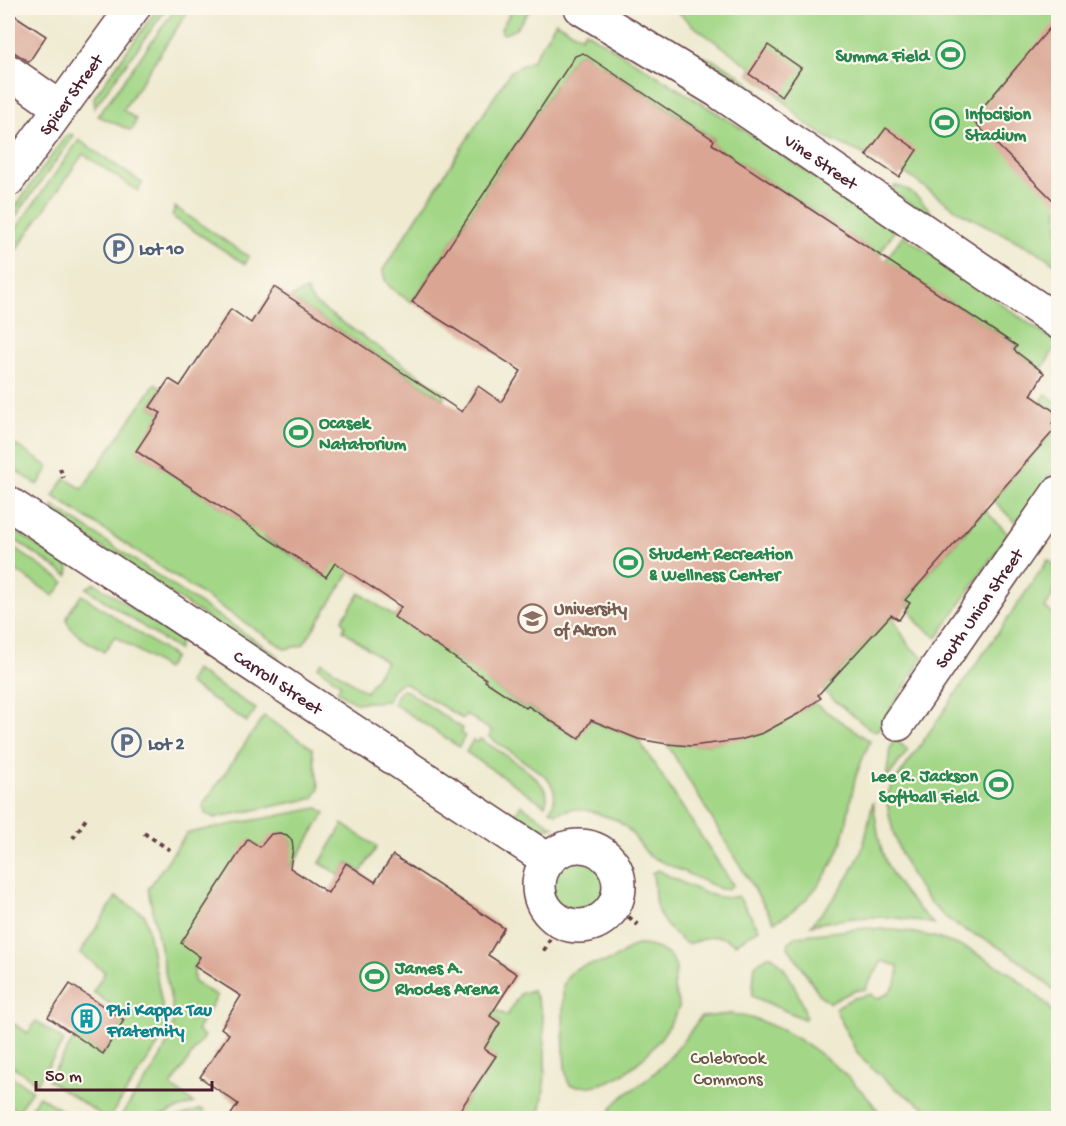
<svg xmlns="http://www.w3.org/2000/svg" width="1066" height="1126" font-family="'Gochi Hand',sans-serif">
	<rect width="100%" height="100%" fill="#fbf7ec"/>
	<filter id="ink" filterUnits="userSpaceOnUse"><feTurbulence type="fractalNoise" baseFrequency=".0167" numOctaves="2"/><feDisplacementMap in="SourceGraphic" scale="12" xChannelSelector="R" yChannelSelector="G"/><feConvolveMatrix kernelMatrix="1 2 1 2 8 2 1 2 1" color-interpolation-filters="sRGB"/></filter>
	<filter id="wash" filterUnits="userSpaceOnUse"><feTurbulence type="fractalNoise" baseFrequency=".008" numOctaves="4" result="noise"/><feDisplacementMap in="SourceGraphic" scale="24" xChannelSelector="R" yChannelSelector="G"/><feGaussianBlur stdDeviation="1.35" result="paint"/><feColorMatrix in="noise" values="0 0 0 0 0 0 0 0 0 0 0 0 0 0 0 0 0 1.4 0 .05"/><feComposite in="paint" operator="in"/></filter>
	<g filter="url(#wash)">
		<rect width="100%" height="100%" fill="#efead0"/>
		<g fill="#a3d787" stroke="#767b59" stroke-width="1.5">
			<polygon points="158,8 167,8 94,108 94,97"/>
			<polygon points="176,8 190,8 123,110 136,119 133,129 130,130 98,116"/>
			<polygon points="502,8 531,8 516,29 505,34 502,33 501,29 510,13"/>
			<polygon points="674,8 1058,8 1058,266 1038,252 960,212 903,172 826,137 806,124 773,90 749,74 752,68 692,25"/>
			<path d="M556 22 581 37 585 31 730 121 895 230 879 255 712 144 714 139 602 65 600 68 587 60 588 56 583 53 575 56 412 302C399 294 383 287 383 270L511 71 532 61Z"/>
			<path d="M687 51C726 62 751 78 774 113L684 60Z"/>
			<polygon points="71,134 74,136 8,227 8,217 65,137"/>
			<polygon points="79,140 142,183 138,191 83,154 8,262 8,240"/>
			<path d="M894 186C909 185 929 207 936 220L891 192Z"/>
			<polygon points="175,207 249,257 245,264 177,220 172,216"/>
			<polygon points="903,235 1058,344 1041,370 1014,350 1017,346 886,260"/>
			<polygon points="306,290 313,302 446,394 443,399 290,298"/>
			<polygon points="155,384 162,389 150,407 161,413 137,451 252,528 290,498 265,538 325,577 342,551 357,561 303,645 285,649 53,496 65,478 82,489"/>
			<polygon points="1046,394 1058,403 1058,464 1016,523 993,500 1057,427 1052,424 1058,414 1041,402"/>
			<polygon points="16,445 49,467 38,485 8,465 8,458"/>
			<polygon points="53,506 277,655 281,667 53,515"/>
			<polygon points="985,510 1008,534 937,638 918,623 908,606 910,603 905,600"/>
			<polygon points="8,526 69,567 68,576 8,535"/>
			<polygon points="8,544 64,582 54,596 8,565"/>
			<path d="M1048 560 1058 568C1058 583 1054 596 1045 608L1056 616 1058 613V995C1040 976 1020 960 997 946 984 938 969 933 956 925 913 896 892 845 886 795Z"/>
			<polygon points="95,583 180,640 178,650 86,588"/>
			<path d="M360 593 464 664 490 674 486 681 525 708 528 706 578 739 591 720 638 739 733 885 727 889H721L649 856 630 831 617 820 587 810 571 809 556 813 550 810C558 797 555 787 545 776L489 737 492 731 466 714 463 719 403 682C394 686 390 692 388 701L355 703 337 691 341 684 318 667 322 662 366 692 386 662 343 630 345 626 342 620Z"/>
			<path d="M82 595 174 657 166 669 115 636 104 652C95 646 68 632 67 620 67 612 77 601 82 595Z"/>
			<polygon points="891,615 909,646 923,657 878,730 872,731 822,690"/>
			<polygon points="195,670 256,709 247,722 188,683"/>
			<polygon points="402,690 407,691 463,729 461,733 465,736 459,747 394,704 396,696"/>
			<path d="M814 703 870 741C865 753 860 764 856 776 851 793 849 812 845 830 837 866 808 907 774 922L667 744C721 749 770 733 814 703Z"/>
			<polygon points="264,716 312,748 319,788 314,798 214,818 205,813 203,805"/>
			<path d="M480 739C496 749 540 775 546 792 548 797 547 800 545 805L466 752 473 740 477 743Z"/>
			<polygon points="895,739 908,750 886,780 890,749"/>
			<path d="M873 802C876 820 878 840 884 857 894 884 913 904 934 924 888 914 857 915 811 925 831 903 849 881 861 852 867 837 869 818 873 802Z"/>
			<polygon points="521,805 554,827 532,831 512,818"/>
			<path d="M318 808 325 813 291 868 285 864C293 853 298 837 280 833L261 848 249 840 201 956 194 966V982L217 996 197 1031 204 1036 171 1086 194 1103 154 1118H121L122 1114C142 1084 172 1052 174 1015L148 889 187 833Z"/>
			<polygon points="343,824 377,847 361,872 347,863 339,875 320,863"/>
			<circle cx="578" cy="888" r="29"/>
			<path d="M657 870C678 880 716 904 738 896L759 929 735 944C715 930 707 939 687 944 671 933 656 918 655 897 654 888 655 881 652 873Z"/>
			<polygon points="116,897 145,915 166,1026 158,1045 109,1118 106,1118 48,1080 76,1036 103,1054 124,1020 117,1015 117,1009 93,992 105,972 80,953"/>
			<path d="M866 928 905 931 934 937 969 949 1010 973 1048 1005 1058 1022V1099L1046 1117 947 1118 934 1113 896 1089 865 1062 856 1051 835 1008 851 999 871 994 876 999C893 994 899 983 898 966L882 961 866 987 867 989 853 991 830 1003 820 995 788 947 789 942 797 936Z"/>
			<path d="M637 945C651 945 674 951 676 969 676 975 673 981 674 988 676 995 678 1001 679 1007 661 1046 618 1095 570 1085 561 1074 564 1005 563 986 565 980 568 974 574 970 584 963 600 965 612 960 621 956 628 947 637 945Z"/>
			<path d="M768 956H772C787 966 802 999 806 1017L804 1019 752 996 755 965Z"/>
			<path d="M532 990C535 995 538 1001 540 1007 547 1033 547 1093 538 1118H454L496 1057 484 1049 500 1023 490 1016 494 1009 507 1016 520 994Z"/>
			<path d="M731 1014C789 1021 851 1073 884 1118H608C610 1100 633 1091 646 1080 669 1063 684 1039 701 1017Z"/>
			<polygon points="36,1021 64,1041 37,1083 8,1063 8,1033 14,1024 28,1033"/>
			<polygon points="8,1074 32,1090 18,1111 8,1104"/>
			<polygon points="39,1096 73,1118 30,1118 25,1116"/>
			<polygon points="202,1109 205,1111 199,1118 174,1118"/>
		</g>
		<g id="blocks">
			<g fill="#daa593">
				<polygon points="8,11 46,36 29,62 8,48"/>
				<polygon points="1059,17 1059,206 972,120"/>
				<polygon points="768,45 801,68 782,96 749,74"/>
				<polygon points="583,53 714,140 712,144 1017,346 1014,350 1044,373 1031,395 1058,414 1052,424 1057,427 905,600 910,603 899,620 891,615 818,695 821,698 798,714 763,733 740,740 691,746 667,744 638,739 591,720 579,739 528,706 526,708 485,681 486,679 394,617 401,607 335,563 326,577 136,451 161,413 150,407 169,379 180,386 231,309 251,323 274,287 462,412 478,386 501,402 521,371 412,302 575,56"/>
				<polygon points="886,128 917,150 899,177 866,155"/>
				<polygon points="280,833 287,835 292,840 293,848 290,868 328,893 346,863 375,882 393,855 504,928 488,955 517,974 490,1016 500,1023 484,1049 496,1056 454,1119 228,1119 238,1104 200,1077 229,1034 221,1028 241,996 194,966 200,957 181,943 248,839 260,847 271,834"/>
				<polygon points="70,984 124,1020 103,1054 48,1017"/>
			</g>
		</g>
	</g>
	<g filter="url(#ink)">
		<use href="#blocks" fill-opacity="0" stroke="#633d44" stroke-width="1.5"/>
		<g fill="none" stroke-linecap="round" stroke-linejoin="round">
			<defs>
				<g id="minor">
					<path id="s1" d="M581 8 718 91 1058 322"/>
					<polyline points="8,71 59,107"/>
					<path id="s2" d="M8 180 133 8"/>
					<path id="s3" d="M8 503 548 860"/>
					<path id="s4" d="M898 724 1058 493"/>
					<circle cx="579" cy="886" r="40"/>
				</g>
			</defs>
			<use href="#minor" stroke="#633d44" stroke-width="36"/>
			<g stroke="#633d44" stroke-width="4" stroke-dasharray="4.5 4.5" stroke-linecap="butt">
				<polyline points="60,468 63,478"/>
				<polyline points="144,833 170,850"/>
				<polyline points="73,838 88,816"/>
				<polyline points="615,905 638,925"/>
				<polyline points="544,951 559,921"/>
			</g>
			<use href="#minor" stroke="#fff" stroke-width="33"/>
		</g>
	</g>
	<defs>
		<symbol id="stadium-ring" viewBox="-11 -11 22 22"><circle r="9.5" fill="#fbf7ec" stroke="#2e9e5b" stroke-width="1.5"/><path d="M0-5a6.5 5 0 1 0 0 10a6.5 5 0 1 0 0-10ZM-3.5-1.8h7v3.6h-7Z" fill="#2e9e5b"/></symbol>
		<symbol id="parking-ring" viewBox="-11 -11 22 22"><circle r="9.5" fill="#fbf7ec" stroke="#5c6f8a" stroke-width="1.5"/><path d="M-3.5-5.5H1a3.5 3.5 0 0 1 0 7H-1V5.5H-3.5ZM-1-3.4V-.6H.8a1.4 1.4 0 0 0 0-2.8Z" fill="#5c6f8a"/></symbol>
		<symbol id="university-ring" viewBox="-11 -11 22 22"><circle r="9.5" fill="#fbf7ec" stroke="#8d6e63" stroke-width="1.5"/><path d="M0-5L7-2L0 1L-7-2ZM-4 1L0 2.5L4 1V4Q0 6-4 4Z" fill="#8d6e63"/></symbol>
		<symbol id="building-ring" viewBox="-11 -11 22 22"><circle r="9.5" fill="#fbf7ec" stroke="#0f9aa8" stroke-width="1.5"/><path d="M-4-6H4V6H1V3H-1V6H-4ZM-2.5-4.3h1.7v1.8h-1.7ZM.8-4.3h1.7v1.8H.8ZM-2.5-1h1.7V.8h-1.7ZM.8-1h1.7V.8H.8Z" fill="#0f9aa8"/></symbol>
	</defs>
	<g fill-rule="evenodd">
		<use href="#stadium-ring" x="934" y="38" width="33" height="33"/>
		<use href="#stadium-ring" x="928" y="106" width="33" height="33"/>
		<use href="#parking-ring" x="102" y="232" width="33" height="33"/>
		<use href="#stadium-ring" x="282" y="416" width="33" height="33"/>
		<use href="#stadium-ring" x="612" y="546" width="33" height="33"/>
		<use href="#university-ring" x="516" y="602" width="33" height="33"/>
		<use href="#parking-ring" x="110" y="726" width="33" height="33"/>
		<use href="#stadium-ring" x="982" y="768" width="33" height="33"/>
		<use href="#stadium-ring" x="358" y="960" width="33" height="33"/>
		<use href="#building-ring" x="70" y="1002" width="33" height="33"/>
	</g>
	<g text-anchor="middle" stroke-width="4.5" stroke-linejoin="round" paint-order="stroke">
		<g font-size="18" font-weight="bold" fill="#27864d" stroke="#fbf7ec" text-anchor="start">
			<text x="929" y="61" text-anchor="end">Summa Field</text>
			<text x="965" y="119">Infocision<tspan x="965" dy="21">Stadium</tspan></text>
			<text x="319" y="428">Ocasek<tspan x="319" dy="21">Natatorium</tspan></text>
			<text x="649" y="559">Student Recreation<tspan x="649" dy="21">&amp; Wellness Center</tspan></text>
			<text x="978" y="781" text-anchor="end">Lee R. Jackson<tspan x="978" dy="21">Softball Field</tspan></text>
			<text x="395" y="973">James A.<tspan x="395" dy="21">Rhodes Arena</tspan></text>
		</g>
		<g font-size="18" fill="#4a1f2b" stroke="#fbf7ec">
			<text dy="6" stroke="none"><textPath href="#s2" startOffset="106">Spicer Street</textPath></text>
			<text dy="6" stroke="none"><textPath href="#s1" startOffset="285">Vine Street</textPath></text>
			<text dy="6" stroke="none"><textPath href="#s4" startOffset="141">South Union Street</textPath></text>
			<text dy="6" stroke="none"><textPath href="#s3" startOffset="324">Carroll Street</textPath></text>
		</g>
		<g font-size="18" font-weight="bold" fill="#4e5e75" stroke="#fbf7ec" text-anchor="start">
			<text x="139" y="254">Lot 10</text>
			<text x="148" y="749">Lot 2</text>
		</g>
		<g font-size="18" font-weight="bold" fill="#785e54" stroke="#fbf7ec" text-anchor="start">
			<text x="554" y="614">University<tspan x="554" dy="21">of Akron</tspan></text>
		</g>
		<g font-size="18" font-weight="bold" fill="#0d838f" stroke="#fbf7ec" text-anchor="start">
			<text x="107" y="1015">Phi Kappa Tau<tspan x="107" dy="21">Fraternity</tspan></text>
		</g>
		<g font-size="18" fill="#655647" stroke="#fbf7ec">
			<text x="728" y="1063">Colebrook<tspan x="728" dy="21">Commons</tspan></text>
		</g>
	</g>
	<rect width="1066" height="1126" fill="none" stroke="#fbf7ec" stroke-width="30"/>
	<path d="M36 1081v9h176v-9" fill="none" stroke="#4a1f2b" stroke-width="3"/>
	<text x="45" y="1081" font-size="18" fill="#4a1f2b" stroke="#fbf7ec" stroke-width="4.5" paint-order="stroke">50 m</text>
</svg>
